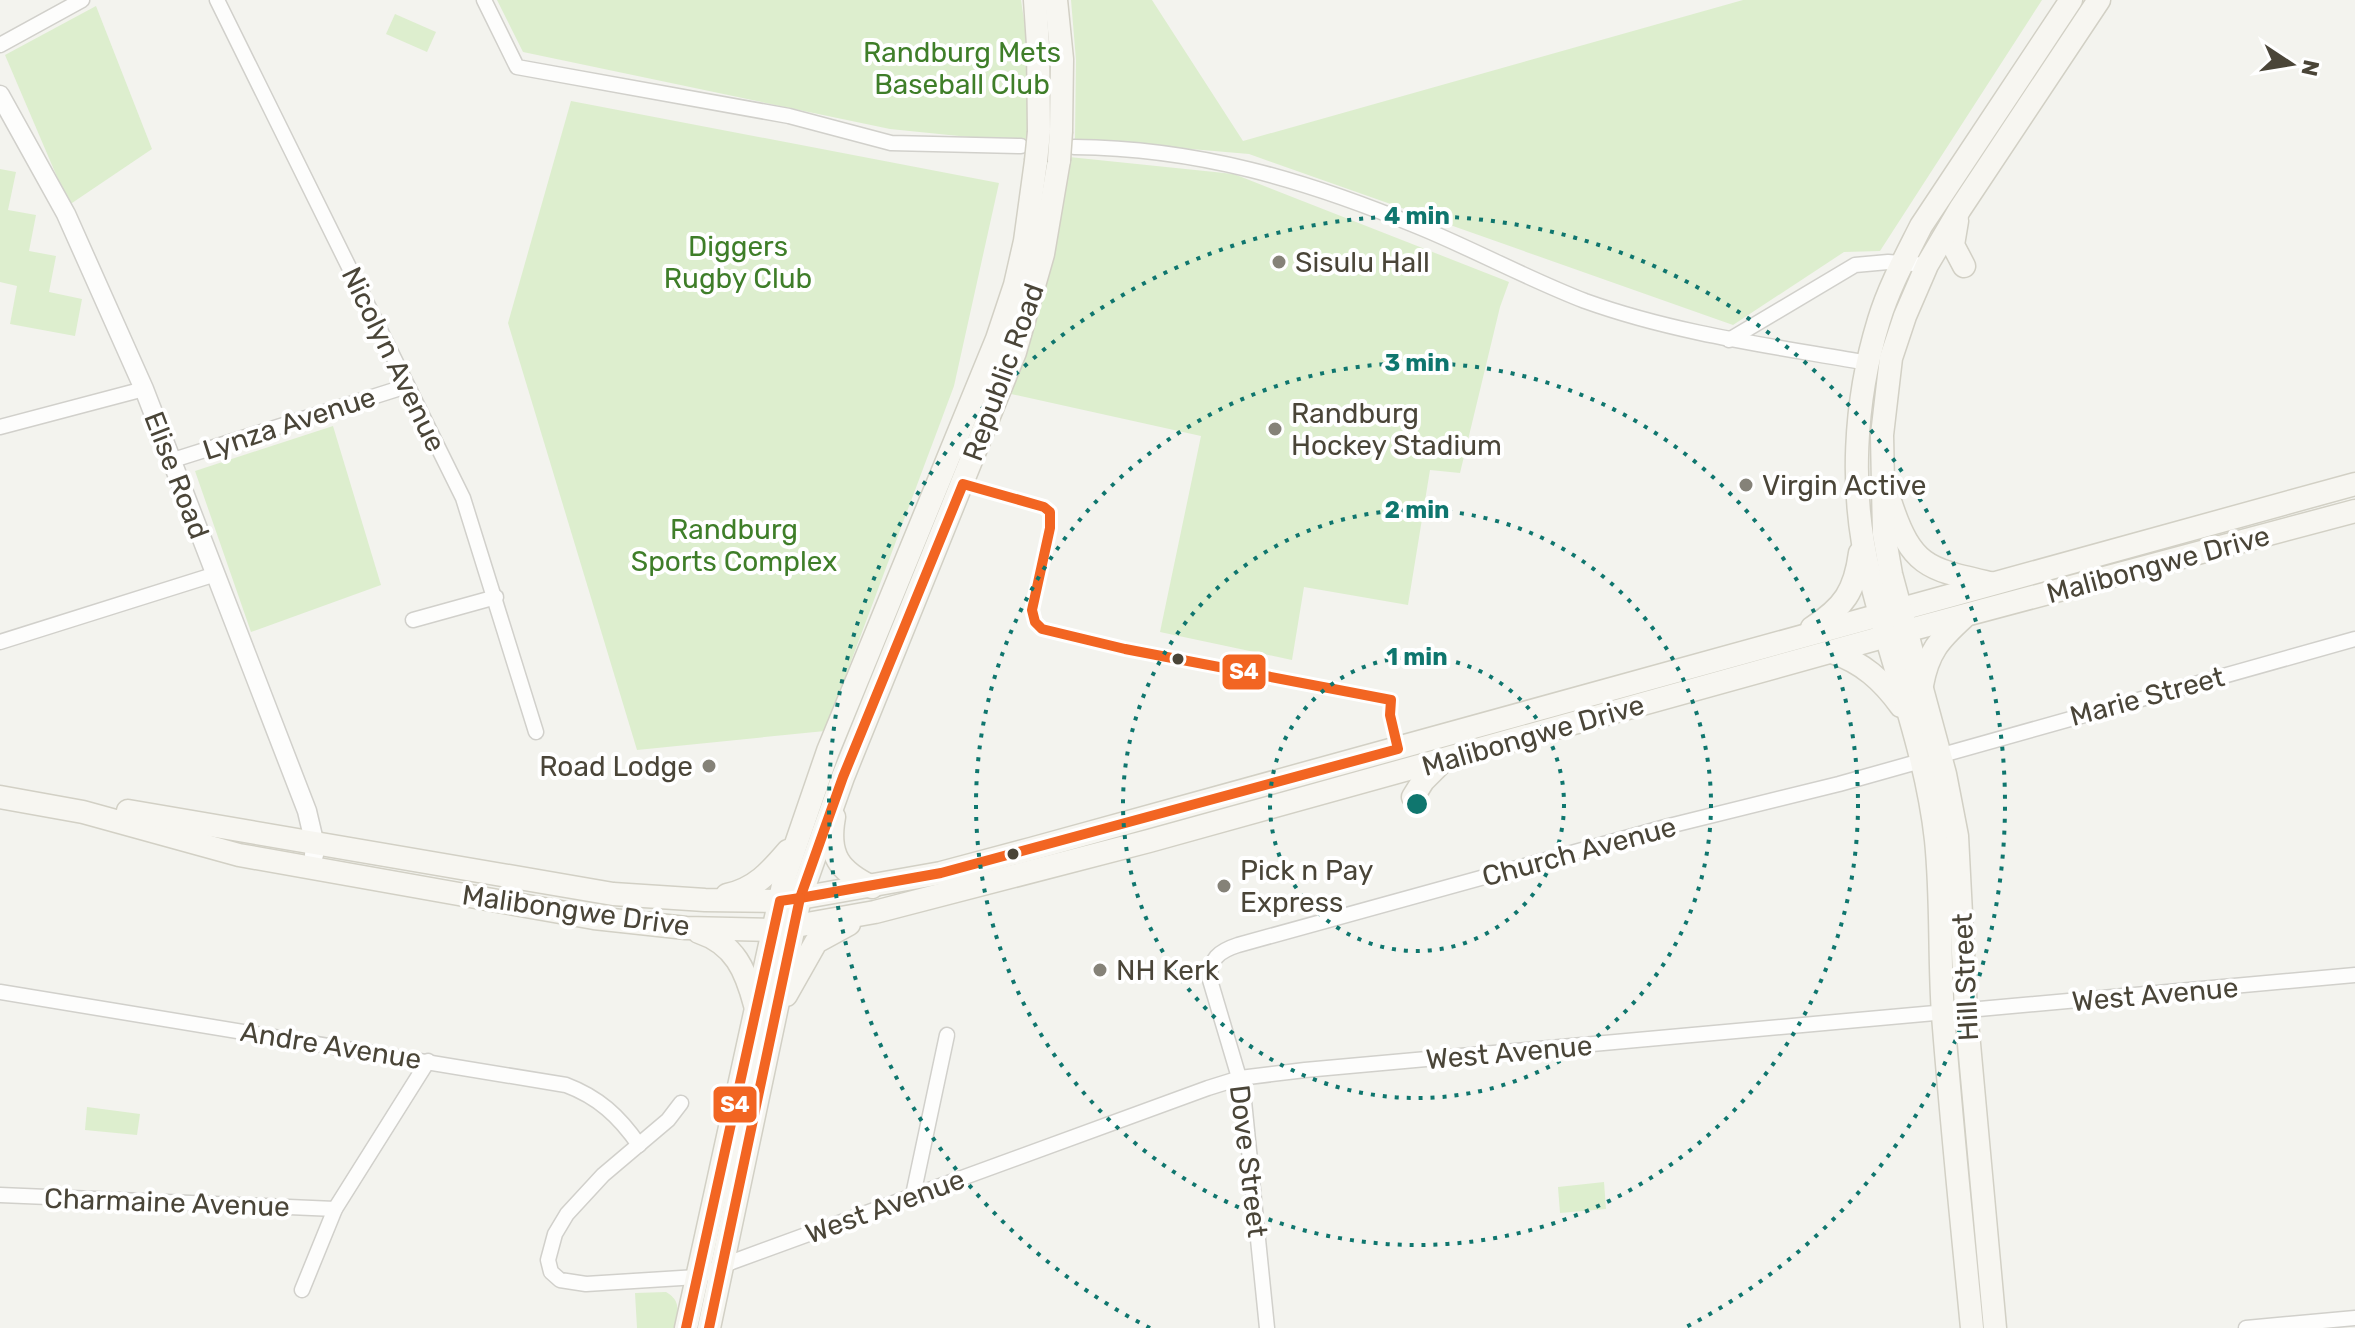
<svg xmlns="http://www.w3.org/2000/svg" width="2355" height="1328" font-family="Rubik,sans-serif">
	<rect width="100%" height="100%" fill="#f3f3ee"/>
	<g fill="#ddeece">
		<polygon points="497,0 1021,0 1029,54 1029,143 890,129 523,52"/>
		<polygon points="1071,0 1152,0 1243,141 1743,0 2042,0 1880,251 1844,252 1733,325 1249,154 1075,139 1076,60"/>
		<polygon points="96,6 152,149 69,205 5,55"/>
		<polygon points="395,14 436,32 427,52 386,34"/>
		<polygon points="571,101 999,183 954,386 825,731 637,750 508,323"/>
		<polygon points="1069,157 1234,174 1509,282 1500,307 1460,473 1430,470 1408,605 1304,587 1292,660 1160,632 1201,436 1011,394 1059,207"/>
		<polygon points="0,169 16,172 8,210 36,215 29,251 56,256 49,292 82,299 75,336 10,324 17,286 0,282"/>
		<polygon points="333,426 381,585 251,632 195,471"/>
		<polygon points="87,1107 140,1114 137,1135 85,1130"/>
		<polygon points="1604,1182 1606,1209 1560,1213 1558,1187"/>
		<path d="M666 1292C682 1301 678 1313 674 1328H637L635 1293Z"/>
	</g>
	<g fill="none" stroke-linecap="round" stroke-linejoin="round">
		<defs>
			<g id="minor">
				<polyline points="217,0 463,498 536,732"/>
				<polyline points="484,0 517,67 789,116 891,143 1021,146"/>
				<polyline points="0,45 82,0"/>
				<path d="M1074 147C1197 148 1306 180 1419 227 1475 250 1528 279 1585 301 1677 334 1772 346 1868 363"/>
				<polyline points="1729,340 1855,265 1888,262 1927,265"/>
				<polyline points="0,427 144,389"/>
				<polyline points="170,461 407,386"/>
				<polyline points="413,620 496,597"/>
				<polyline points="0,642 216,574"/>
				<path d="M0 992 566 1085C598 1097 619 1116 639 1145"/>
				<polyline points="681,1103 668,1120 603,1175 567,1214 555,1234 548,1260 551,1272 560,1280 586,1284 697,1277 732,1262 1208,1088 1240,1078 1305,1070 2355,975"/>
				<polyline points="0,1195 335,1209"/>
				<polyline points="913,1195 947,1035"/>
				<polyline points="302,1290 335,1209 428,1061"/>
				<path d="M1267 1328 1243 1091 1210 980C1209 959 1219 951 1238 945L1669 826 1839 784 2355 639"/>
				<polyline points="2246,1328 2355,1318"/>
			</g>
			<polyline id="tertiary" points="0,95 66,214 144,389 307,811 315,845 314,855"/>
			<g id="secondary">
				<polyline points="1035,0 1038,45 1039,132"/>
				<polyline points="1056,0 1062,59 1061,131"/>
				<polyline points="1957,221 1953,245 1964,266"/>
				<path d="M1891 504C1912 567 1928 569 1990 583"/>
				<path d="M1812 628C1844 607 1855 591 1860 553"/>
				<path d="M1832 652C1863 663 1882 680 1901 706"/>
				<path d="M1922 685C1928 652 1939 640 1963 618"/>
				<polyline points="0,797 83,812 239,855 594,918 686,928 773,930 875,912 1149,841 1887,636 2355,511"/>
				<polyline points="1413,797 1423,781 1443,761"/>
				<polyline points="128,811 613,894 705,900 780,901 800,898 941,873 1031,849 2355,484"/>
				<path d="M834 817C827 855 839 871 872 887"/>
				<path d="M727 895C755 889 770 872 788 851"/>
				<path d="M699 932C735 944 746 971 755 1005"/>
				<polyline points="786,995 816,942 849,924"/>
				<polyline points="686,1328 785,876 828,751 997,339 1015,285 1025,241 1036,161"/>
				<polyline points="709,1328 800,898 843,777 1015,352 1043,254 1059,160"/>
				<path d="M1972 1328C1962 1224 1951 1119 1943 1015 1939 957 1942 898 1936 840 1926 749 1891 664 1870 576 1849 493 1854 401 1879 320 1889 287 1906 256 1921 226L2071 0"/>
				<polyline points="1995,1328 1966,1011 1957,836 1945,774 1891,574 1884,534 1882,435 1891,358 1905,316 1927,265 1960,209 2099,0"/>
			</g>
		</defs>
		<use href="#minor" stroke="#d1d0cb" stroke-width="17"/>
		<use href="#tertiary" stroke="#d1d0cb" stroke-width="21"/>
		<use href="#secondary" stroke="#d2d0c5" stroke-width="25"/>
		<use href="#minor" stroke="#fdfdfc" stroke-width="14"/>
		<use href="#tertiary" stroke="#fdfdfc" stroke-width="18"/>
		<use href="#secondary" stroke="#f7f6f1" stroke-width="22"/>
		<defs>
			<g id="secondary-bridge">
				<polyline points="1059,160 1061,131"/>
				<polyline points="1036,161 1039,132"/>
			</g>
		</defs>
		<use href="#secondary-bridge" stroke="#d2d0c5" stroke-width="25" stroke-linecap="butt"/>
		<use href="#secondary-bridge" stroke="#f7f6f1" stroke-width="22"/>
		<defs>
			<g id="bus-1">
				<polygon points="963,484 1044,507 1050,512 1050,528 1032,610 1035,622 1042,629 1125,649 1391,700 1390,715 1398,749 941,873 800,898 843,777"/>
				<polyline points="686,1328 780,901 800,898"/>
				<polyline points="709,1328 800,898"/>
			</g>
		</defs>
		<use href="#bus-1" stroke="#fff" stroke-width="16"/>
		<use href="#bus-1" stroke="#f26522" stroke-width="10"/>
	</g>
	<g fill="none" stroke="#0f766e" stroke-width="4" stroke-dasharray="4 8">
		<circle cx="1417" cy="804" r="147"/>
		<circle cx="1417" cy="804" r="294"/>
		<circle cx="1417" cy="804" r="441"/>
		<path d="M1150 1328A588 588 0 1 1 1684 1328"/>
	</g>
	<g fill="#858278" stroke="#fff" stroke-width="3">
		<circle cx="1279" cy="262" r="8"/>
		<circle cx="1275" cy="429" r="8"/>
		<circle cx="1746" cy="485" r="8"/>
		<circle cx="709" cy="766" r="8"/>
		<circle cx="1224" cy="886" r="8"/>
		<circle cx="1100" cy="970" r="8"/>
	</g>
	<g fill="#4a4538" stroke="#fff" stroke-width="3">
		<circle cx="1178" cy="659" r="7"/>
		<circle cx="1013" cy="854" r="7"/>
	</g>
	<g text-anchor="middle" stroke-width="8" stroke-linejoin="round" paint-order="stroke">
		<g font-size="28" fill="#3f7e29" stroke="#fff">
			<text x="962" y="62">Randburg Mets<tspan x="962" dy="32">Baseball Club</tspan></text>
			<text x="738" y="256">Diggers<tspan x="738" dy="32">Rugby Club</tspan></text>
			<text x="734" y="539">Randburg<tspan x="734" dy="32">Sports Complex</tspan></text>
		</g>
		<g font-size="28" fill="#4a4538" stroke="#fff" text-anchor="start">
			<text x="1295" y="272">Sisulu Hall</text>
			<text x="1291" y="423">Randburg<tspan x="1291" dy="32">Hockey Stadium</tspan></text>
			<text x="1762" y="495">Virgin Active</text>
			<text x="693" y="776" text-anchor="end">Road Lodge</text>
			<text x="1240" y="880">Pick n Pay<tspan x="1240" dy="32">Express</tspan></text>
			<text x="1116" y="980">NH Kerk</text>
		</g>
		<g font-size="28" fill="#4a4538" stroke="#fff">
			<text transform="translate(394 359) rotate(64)" y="10">Nicolyn Avenue</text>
			<text transform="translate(1003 372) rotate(-70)" y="10">Republic Road</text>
			<text transform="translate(289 423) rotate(-18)" y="10">Lynza Avenue</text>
			<text transform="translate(177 475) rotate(69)" y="10">Elise Road</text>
			<text transform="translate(2158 564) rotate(-15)" y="10">Malibongwe Drive</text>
			<text transform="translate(2147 696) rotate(-15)" y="10">Marie Street</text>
			<text transform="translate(1533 735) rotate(-16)" y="10">Malibongwe Drive</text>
			<text transform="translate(1579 851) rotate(-15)" y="10">Church Avenue</text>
			<text transform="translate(576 910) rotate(8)" y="10">Malibongwe Drive</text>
			<text transform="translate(1965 977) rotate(-93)" y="10">Hill Street</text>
			<text transform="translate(2155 994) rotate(-5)" y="10">West Avenue</text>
			<text transform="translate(331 1045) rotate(9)" y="10">Andre Avenue</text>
			<text transform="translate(1509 1052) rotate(-5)" y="10">West Avenue</text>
			<text transform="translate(1249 1161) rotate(83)" y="10">Dove Street</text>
			<text transform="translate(167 1202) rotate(2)" y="10">Charmaine Avenue</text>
			<text transform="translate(885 1206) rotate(-20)" y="10">West Avenue</text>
		</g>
	</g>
	<circle cx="1417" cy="804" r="12" fill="#0f766e" stroke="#fff" stroke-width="4"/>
	<g font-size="24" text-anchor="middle" font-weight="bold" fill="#0f766e" stroke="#fff" stroke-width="8" stroke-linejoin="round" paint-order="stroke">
		<text x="1417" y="224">4 min</text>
		<text x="1417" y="371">3 min</text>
		<text x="1417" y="518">2 min</text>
		<text x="1417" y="665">1 min</text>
	</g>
	<g stroke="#fff" stroke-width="3">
		<rect x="1221" y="653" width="46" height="38" rx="8" fill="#f26522"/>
		<rect x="712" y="1085" width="46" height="39" rx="8" fill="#f26522"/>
	</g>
	<g font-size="22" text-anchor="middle" font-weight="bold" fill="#fff">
		<text x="1244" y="679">S4</text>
		<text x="735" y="1112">S4</text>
	</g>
	<g transform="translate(2291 64) rotate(102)" stroke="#ffffff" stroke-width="6" paint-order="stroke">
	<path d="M0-6L14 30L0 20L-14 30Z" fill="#4a4538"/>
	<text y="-12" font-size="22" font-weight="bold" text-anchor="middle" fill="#4a4538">N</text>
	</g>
</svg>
